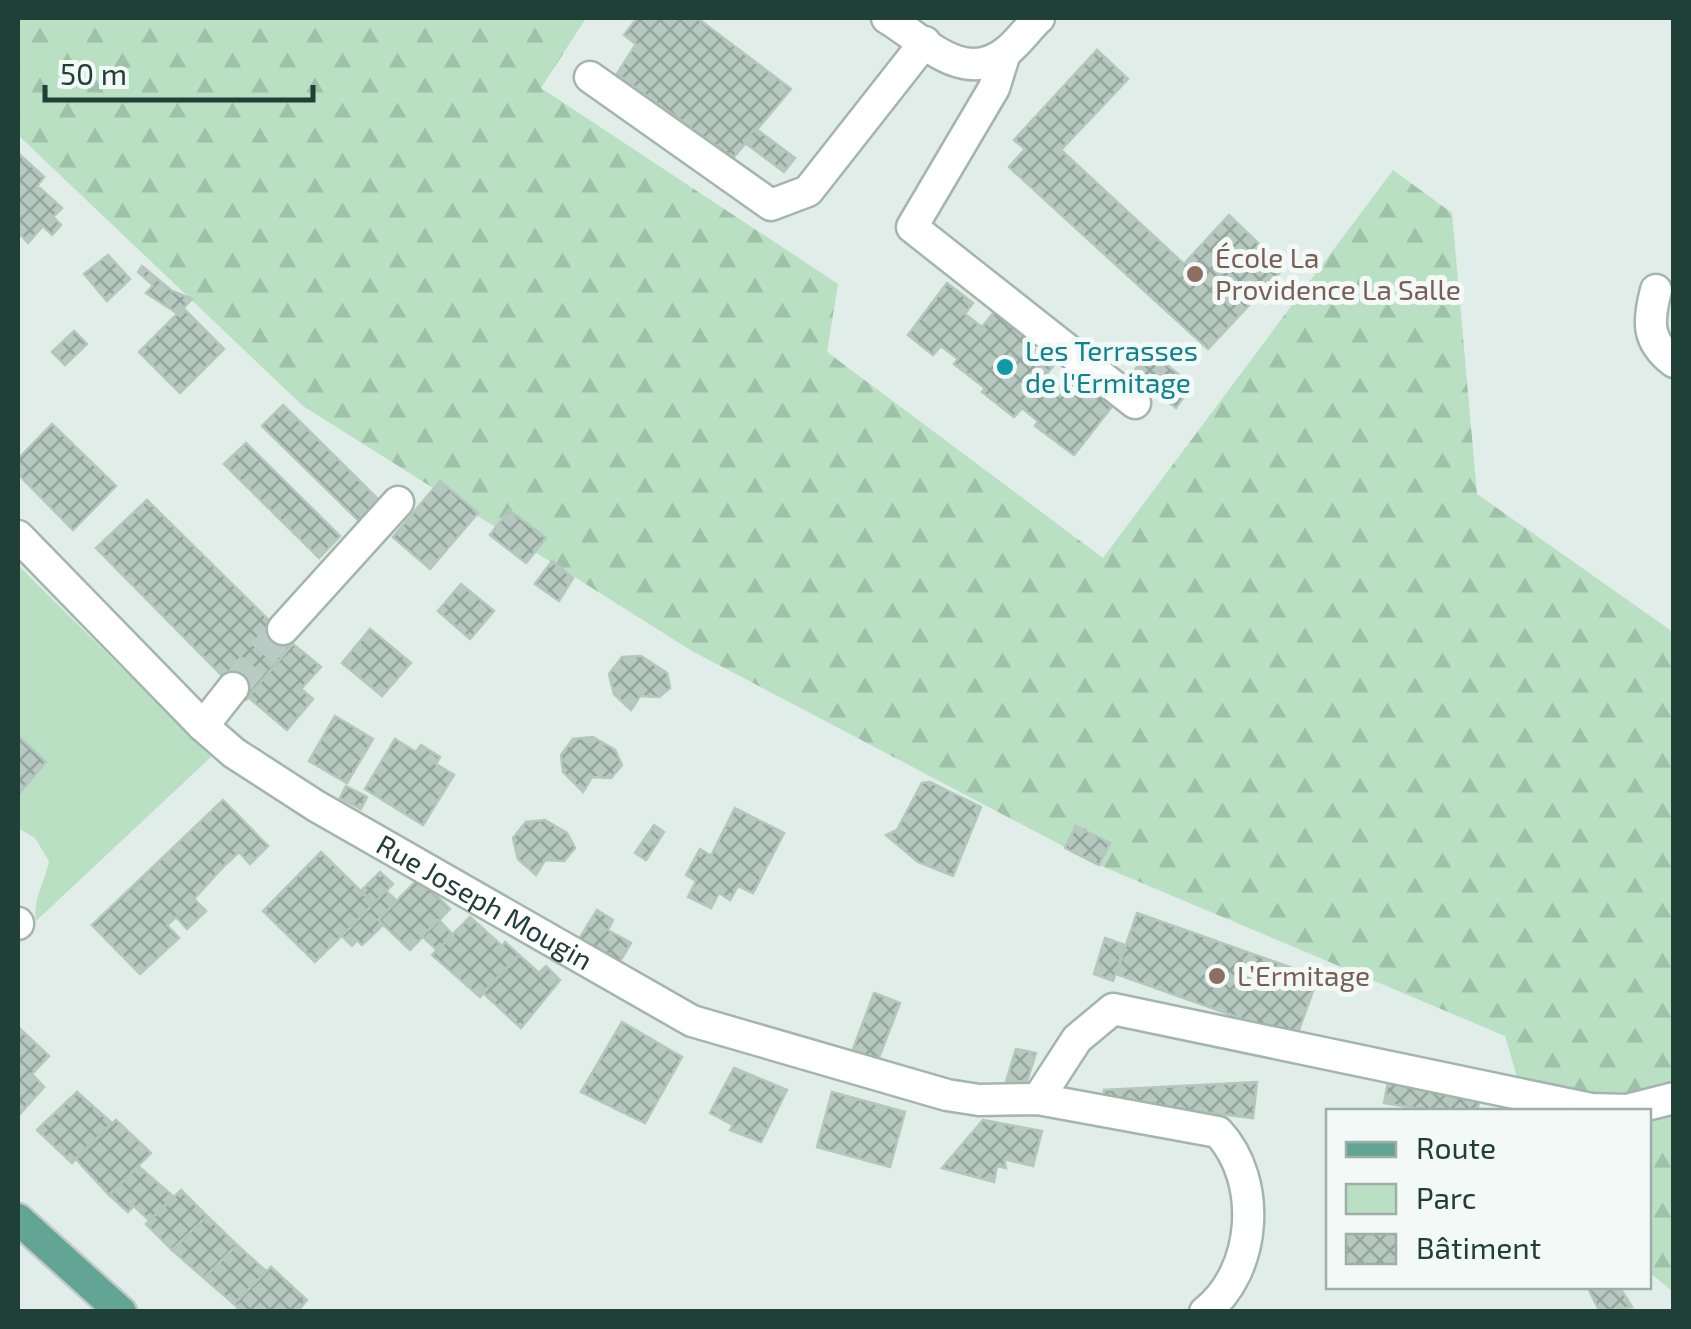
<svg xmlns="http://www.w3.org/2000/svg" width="1691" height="1329" font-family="'Exo 2',sans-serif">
	<defs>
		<pattern id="forest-firs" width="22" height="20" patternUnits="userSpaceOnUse" patternTransform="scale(2.5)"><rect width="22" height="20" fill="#b9e0c3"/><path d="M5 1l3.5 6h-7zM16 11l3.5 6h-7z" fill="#9fc1a8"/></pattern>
		<pattern id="building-cross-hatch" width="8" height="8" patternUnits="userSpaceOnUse" patternTransform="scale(2.5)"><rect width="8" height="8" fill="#b7c8c1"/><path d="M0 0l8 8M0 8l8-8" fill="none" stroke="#94a49e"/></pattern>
	</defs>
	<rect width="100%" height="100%" fill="#e1ede8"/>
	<path fill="#b9e0c3" d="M18 565 211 757 36 921C32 901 45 882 49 861L35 838 18 828V795L46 762 18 736Z"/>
	<polygon fill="url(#forest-firs)" points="18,18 586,18 541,88 838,284 827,352 1103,558 1393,170 1452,213 1477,494 1673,632 1673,1292 1649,1272 1648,1112 1527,1111 1505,1036 1099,865 692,651 303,406 18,135"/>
	<g fill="url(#building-cross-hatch)" stroke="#b3c7bf" stroke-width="2.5">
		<polygon points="637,18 697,18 791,89 733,158 617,74 636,44 624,35"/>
		<polygon points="1097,50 1128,79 1061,150 1184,264 1229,215 1284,268 1208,349 1009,167 1025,149 1014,140"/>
		<polygon points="755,128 795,158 784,172 744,142"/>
		<polygon points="18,153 44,177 35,189 40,188 62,208 53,217 61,225 52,235 43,226 28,243 18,232"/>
		<polygon points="108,255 130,279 107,301 84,274"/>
		<polygon points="142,266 172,291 192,299 178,314 146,293 153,285 138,272"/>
		<polygon points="947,283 973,303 965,314 982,327 994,312 1025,336 1023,340 1054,365 1046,375 1063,388 1075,374 1114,404 1074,455 1035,426 1038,421 1022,408 1014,417 982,392 985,388 954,364 958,359 941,346 933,355 908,335"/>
		<polygon points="183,308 224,349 180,393 139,352"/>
		<polygon points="74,331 87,344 65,365 52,352"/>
		<polygon points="1149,351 1192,385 1176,408 1132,374"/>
		<polygon points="283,405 379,500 359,521 262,426"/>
		<polygon points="52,424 116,486 73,530 18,474 18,459"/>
		<polygon points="246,443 340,536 319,558 224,464"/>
		<polygon points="440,481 478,513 430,569 393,537"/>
		<polygon points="147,500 293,644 246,700 96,548"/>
		<polygon points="509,510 546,538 526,563 490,535"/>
		<polygon points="552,561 573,578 559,601 535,584"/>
		<polygon points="461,584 494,611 470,639 438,611"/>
		<polygon points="370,629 411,663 382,696 342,663"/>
		<polygon points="293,644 321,667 301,689 313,699 287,730 248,697"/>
		<polygon points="641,656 667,673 670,688 659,697 640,696 631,710 614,694 609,674 622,657"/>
		<polygon points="335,716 373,739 347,783 309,761"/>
		<polygon points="18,736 46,762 18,795"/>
		<polygon points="593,737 615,750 622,765 611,778 592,777 583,792 563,772 561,755 573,739"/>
		<polygon points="395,739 416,752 421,745 440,757 436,764 454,775 423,825 365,789"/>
		<polygon points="930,782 981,807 953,876 918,862 886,835 897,830 922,783"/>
		<polygon points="346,786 367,797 361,809 340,798"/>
		<polygon points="223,800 268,846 250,864 239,852 224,866 194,899 206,911 187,929 176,917 167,925 179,938 140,974 92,925"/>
		<polygon points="735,808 784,833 753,893 738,886 730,900 719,893 711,908 688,897 696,881 686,875 700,849 711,856"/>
		<polygon points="545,820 567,833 575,848 564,861 545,860 536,875 518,859 513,838 526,822"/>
		<polygon points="654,825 664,832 646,860 635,853"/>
		<polygon points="1076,826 1110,843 1099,865 1065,848"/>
		<polygon points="321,852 374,904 315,962 263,911"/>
		<polygon points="380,872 393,884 374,904 361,891"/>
		<polygon points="419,878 450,909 410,950 378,920"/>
		<polygon points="386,891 397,901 378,920 383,925 362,945 357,940 352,946 342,936"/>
		<polygon points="597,910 613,920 608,930 631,943 619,963 579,939"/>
		<polygon points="1137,913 1318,977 1296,1038 1116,974"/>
		<polygon points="470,917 502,946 505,942 519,955 480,997 432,955"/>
		<polygon points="439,920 453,935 437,950 422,936"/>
		<polygon points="1105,938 1125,945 1113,981 1094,974"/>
		<polygon points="519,955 539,973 546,966 560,980 521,1028 483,993"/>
		<polygon points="874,993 900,1003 878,1060 852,1052"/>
		<polygon points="622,1022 682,1057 645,1123 581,1092"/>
		<polygon points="18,1027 49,1056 32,1074 44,1087 19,1115"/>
		<polygon points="1016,1049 1036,1053 1027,1081 1006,1082"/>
		<polygon points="734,1068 787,1090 761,1142 730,1130 733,1125 710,1113"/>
		<polygon points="1257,1082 1253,1118 1104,1100 1104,1090"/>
		<polygon points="1388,1082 1480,1097 1477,1112 1439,1112 1384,1103"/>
		<polygon points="77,1092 112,1123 72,1163 37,1130"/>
		<polygon points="832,1092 905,1112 890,1167 817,1147"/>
		<polygon points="116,1120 151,1153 109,1195 76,1159"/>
		<polygon points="983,1120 1042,1131 1033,1166 1004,1159 1006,1168 997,1166 994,1182 942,1168"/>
		<polygon points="138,1166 174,1197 150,1221 134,1206 128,1212 109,1195"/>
		<polygon points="181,1190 207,1216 172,1250 146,1224"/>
		<polygon points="207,1216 237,1245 204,1278 172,1250"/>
		<polygon points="237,1245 267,1272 234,1304 204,1278"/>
		<polygon points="271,1267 307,1300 297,1312 242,1312 234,1304"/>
		<polygon points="1587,1286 1619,1286 1632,1307 1600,1312"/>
	</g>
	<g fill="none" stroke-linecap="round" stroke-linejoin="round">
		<polyline stroke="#bacac4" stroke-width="30" stroke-dasharray="30 15" stroke-linecap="butt" points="233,688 283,629"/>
		<defs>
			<g id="minor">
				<path d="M887 18C924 40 963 86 1006 52 1018 43 1028 28 1039 18"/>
				<polyline points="1005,53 994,88 912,227 1135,403"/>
				<polyline points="590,77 771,205 808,191 925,42"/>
				<path d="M1656 290C1648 321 1646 341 1674 362"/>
				<path id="s1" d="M18 536 203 726 234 753 316 806 692 1021 947 1095 979 1100 1038 1099 1218 1132C1263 1180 1257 1271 1205 1312"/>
				<polyline points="283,629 398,502"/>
				<polyline points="203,726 233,688"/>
				<polyline points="18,923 18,924"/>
				<polyline points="1038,1099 1077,1039 1113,1009 1591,1109 1627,1110 1674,1098"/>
			</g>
			<polyline id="major" points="18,1219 121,1312"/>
		</defs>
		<use href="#minor" stroke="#a3b5af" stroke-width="35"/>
		<use href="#major" stroke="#c1c9c7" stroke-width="35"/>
		<use href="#minor" stroke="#fff" stroke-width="30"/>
		<use href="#major" stroke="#63a594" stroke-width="30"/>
	</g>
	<g fill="#8d6e63" stroke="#f2f9f6" stroke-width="4">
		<circle cx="1195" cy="274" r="10"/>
		<circle cx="1217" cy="976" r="10"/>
	</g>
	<circle fill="#0f9aa8" stroke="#f2f9f6" stroke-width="4" cx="1005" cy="367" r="10"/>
	<g text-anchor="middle" stroke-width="10" stroke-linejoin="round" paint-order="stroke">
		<g font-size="28" fill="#785e54" stroke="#f2f9f6" text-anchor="start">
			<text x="1215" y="268">École La<tspan x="1215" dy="32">Providence La Salle</tspan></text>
			<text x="1237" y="986">L’Ermitage</text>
		</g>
		<g font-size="28" fill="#0d838f" stroke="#f2f9f6" text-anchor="start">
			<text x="1025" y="361">Les Terrasses<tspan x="1025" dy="32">de l'Ermitage</tspan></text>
		</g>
		<g font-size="28" fill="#203f36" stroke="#f2f9f6">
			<text dy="10" stroke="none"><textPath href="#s1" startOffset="598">Rue Joseph Mougin</textPath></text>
		</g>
	</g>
	<rect width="1691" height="1329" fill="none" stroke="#203f36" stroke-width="40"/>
	<rect x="1326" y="1109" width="325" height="180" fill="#f2f9f6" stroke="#9eafa9" stroke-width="2.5"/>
	<rect x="1346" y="1142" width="50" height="15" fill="#63a594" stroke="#9eafa9" stroke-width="2.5"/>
	<text x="1416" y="1159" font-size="30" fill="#203f36">Route</text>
	<rect x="1346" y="1184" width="50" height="30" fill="#b9e0c3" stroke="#9eafa9" stroke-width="2.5"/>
	<text x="1416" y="1209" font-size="30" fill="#203f36">Parc</text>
	<rect x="1346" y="1234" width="50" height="30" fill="url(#building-cross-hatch)" stroke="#9eafa9" stroke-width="2.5"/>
	<text x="1416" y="1259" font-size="30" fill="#203f36">Bâtiment</text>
	<path d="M45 85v15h268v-15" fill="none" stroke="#203f36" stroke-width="5"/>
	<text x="60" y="85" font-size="30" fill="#203f36" stroke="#f2f9f6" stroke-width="8" paint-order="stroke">50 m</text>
</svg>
